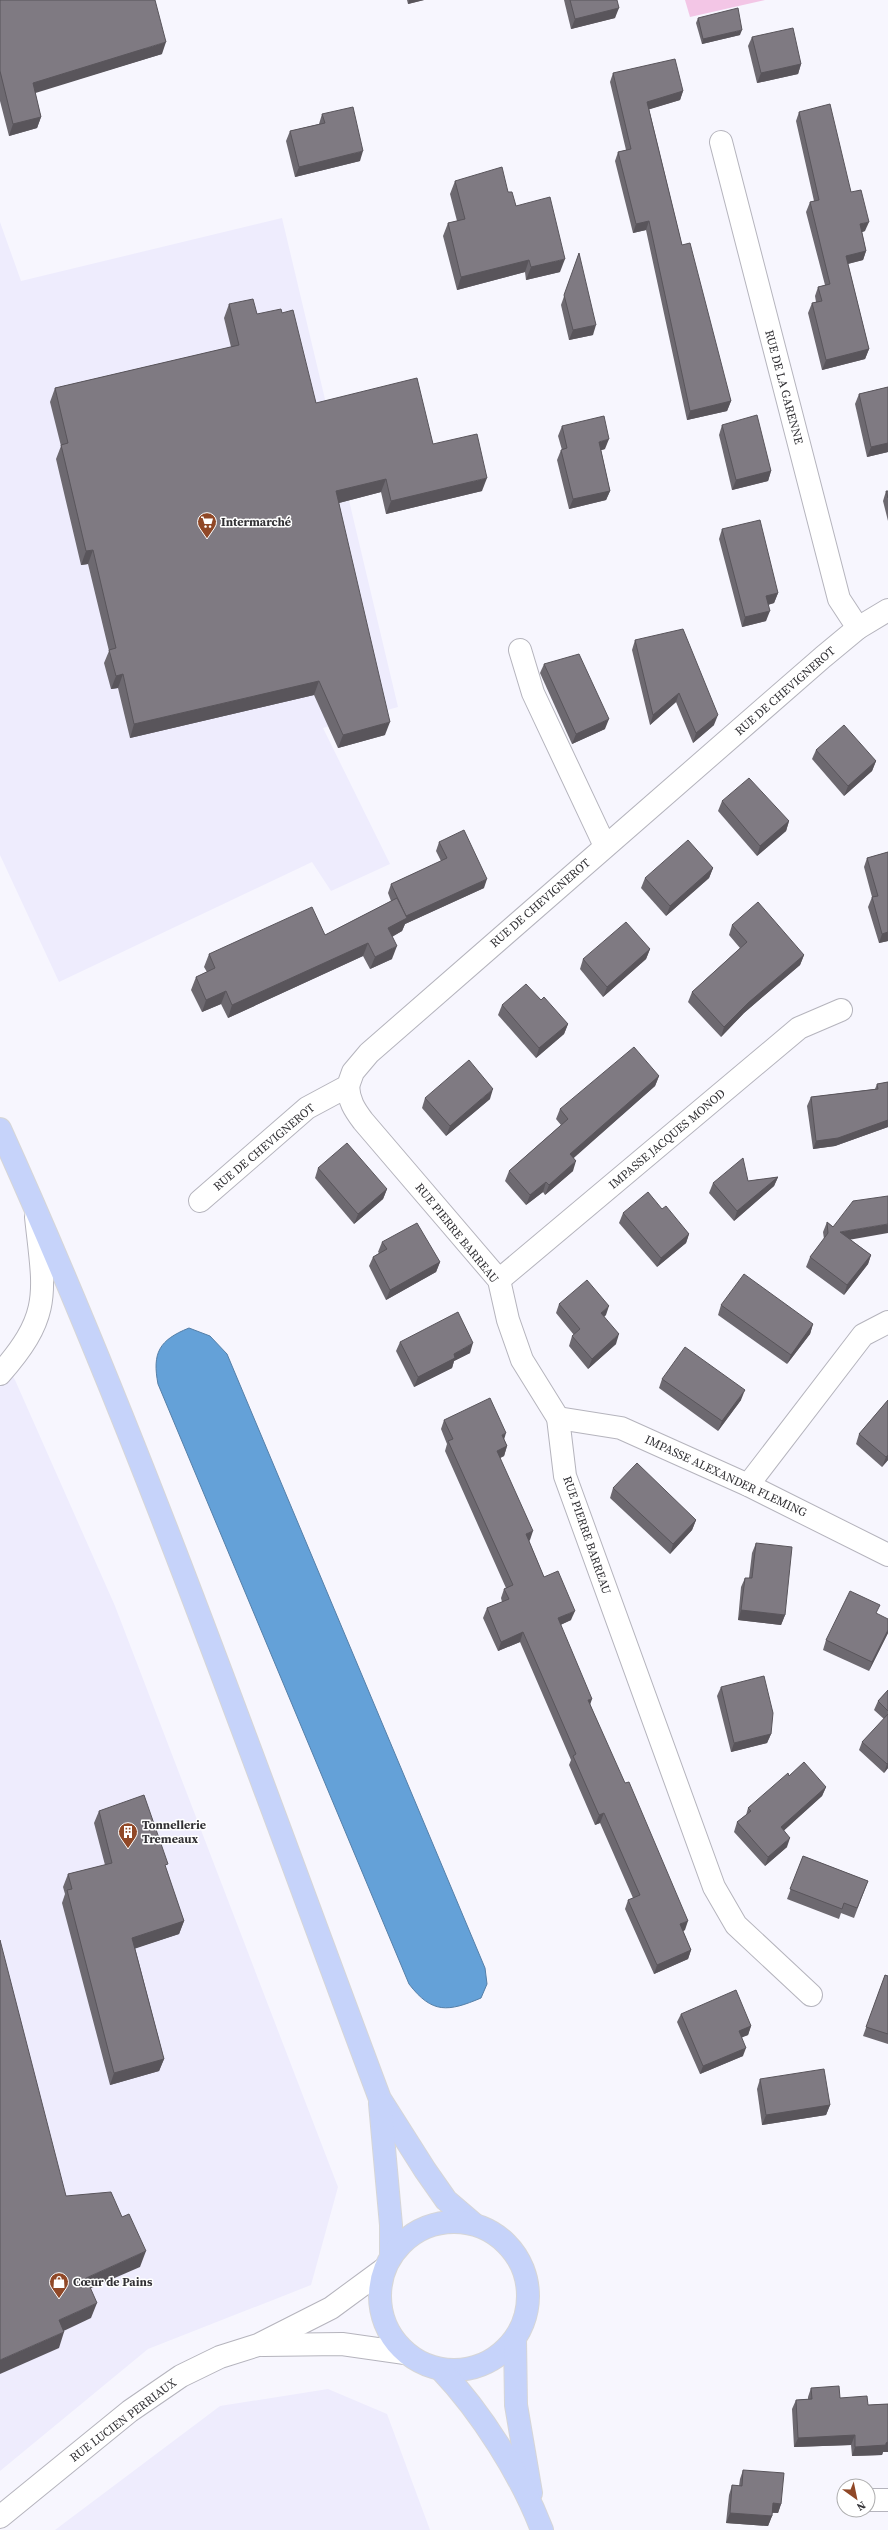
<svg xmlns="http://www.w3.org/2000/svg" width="888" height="2530" font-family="'Source Serif 4',serif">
	<rect width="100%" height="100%" fill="#f7f6fe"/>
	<g fill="#eeecfd">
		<polygon points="282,218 398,707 323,728 390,864 331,891 312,862 59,982 0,855 0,222 21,281"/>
		<polygon points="0,1356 15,1380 115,1606 338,2187 311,2285 148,2349 0,2471"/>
		<polygon points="328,2389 387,2414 430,2530 55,2530 220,2406"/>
	</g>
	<polygon fill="#f3c6e6" points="685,0 765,0 690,17"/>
	<path fill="#64a1d8" stroke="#557fa7" d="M189 1328 210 1336 227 1354 485 1968 487 1984 481 1998C448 2012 432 2014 409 1984L158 1384C152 1353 159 1340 189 1328Z"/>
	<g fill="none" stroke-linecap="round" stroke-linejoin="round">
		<defs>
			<g id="minor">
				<polyline points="721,142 839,599 858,628"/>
				<polyline points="520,650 533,693 605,846"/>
				<path d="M348 1086C349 1101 354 1109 363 1121L499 1280 508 1320 522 1360 558 1418 565 1476 714 1887 736 1925 811 1995"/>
				<polyline points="200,1201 307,1108 348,1086 353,1072 369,1053 823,657 858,628 888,610"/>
				<polyline points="499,1280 799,1028 841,1010"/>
				<path d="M0 1374C53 1314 44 1292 36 1217"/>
				<polyline points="558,1418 621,1428 748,1485 888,1555"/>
				<polyline points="748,1485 863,1335 888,1322"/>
				<polyline points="263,2345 342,2344 405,2353"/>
				<polyline points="868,2500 888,2500"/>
				<polyline points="0,2517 130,2411 181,2376 220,2357 258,2345 331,2308 384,2269"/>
			</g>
			<g id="major">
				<path d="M0 1129C143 1445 258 1774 380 2099L425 2170 446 2200 474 2224"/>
				<polyline points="380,2104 391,2225 391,2256"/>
				<circle cx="454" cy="2296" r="74"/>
				<polyline points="515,2339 516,2405 531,2493"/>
				<path d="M441 2370C481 2412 521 2475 542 2530"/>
			</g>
		</defs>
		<use href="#minor" stroke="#b5b4bd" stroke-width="24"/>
		<use href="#major" stroke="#d6d6d7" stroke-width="24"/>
		<use href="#minor" stroke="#fff" stroke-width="22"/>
		<use href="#major" stroke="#c6d3fa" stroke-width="22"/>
	</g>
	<g fill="#6d6970">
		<polygon points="0,0 162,54 35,92 41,117 37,128 9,136 0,101"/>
		<polygon points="407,0 424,0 408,4"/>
		<polygon points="564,0 617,0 615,18 571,29"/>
		<polygon points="698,18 740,35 702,44 696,23"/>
		<polygon points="752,37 801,64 798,74 757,83 748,46"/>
		<polygon points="613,73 683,91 680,100 649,109 682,245 731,401 727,411 687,420 646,230 633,233 615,161 618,152 626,150 610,82"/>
		<polygon points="799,112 851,192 865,231 862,232 866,251 863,260 848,264 869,349 865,359 822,370 808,313 812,303 816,302 815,296 818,287 825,285 806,212 810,202 814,201 796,121"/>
		<polygon points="322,114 360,161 295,177 286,141 290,131 319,124"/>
		<polygon points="455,181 508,192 516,206 560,272 526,280 525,272 457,290 443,236 448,223 457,221 450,194"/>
		<polygon points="579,253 593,335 569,340 561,305"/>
		<polygon points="229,304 257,314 282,313 316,403 433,444 482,491 386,514 381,492 339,503 385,735 338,748 314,695 130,738 118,688 111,689 104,663 109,651 88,564 81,565 56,459 61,446 50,402 55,388 231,347 224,318"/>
		<polygon points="888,387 888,452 867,457 855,404 859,394"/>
		<polygon points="722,425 771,471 768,481 732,490 719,435"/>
		<polygon points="562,426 605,449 601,450 610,491 606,500 569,509 557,460 561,450 562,450 558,436"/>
		<polygon points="886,491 888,491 888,521 883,501"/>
		<polygon points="722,529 778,593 774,603 768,605 766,621 742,627 719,539"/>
		<polygon points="635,640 714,725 693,743 676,702 650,725 632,650"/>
		<polygon points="544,664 605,729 572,744 540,673"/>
		<polygon points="816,750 876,761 872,771 844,796 812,759"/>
		<polygon points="722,801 789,821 786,831 757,856 718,811"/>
		<polygon points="439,842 484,888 405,924 402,931 392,937 392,959 370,969 363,956 228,1018 221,1004 202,1012 191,990 196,977 207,972 204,967 209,954 325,935 391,901 388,893 391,884 441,861 436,851"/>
		<polygon points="888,852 888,941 879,943 868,907 872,897 864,867 867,858"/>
		<polygon points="713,868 709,878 666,916 641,888 645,878"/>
		<polygon points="732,925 804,955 800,965 744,1013 721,1037 688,1002 692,992 740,948 729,935"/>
		<polygon points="650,949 646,959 603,997 580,969 583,959"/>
		<polygon points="541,1000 568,1024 564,1034 536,1058 498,1015 502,1005"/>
		<polygon points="659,1076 655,1086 573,1158 573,1171 545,1195 543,1192 526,1205 505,1181 509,1171 561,1125 556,1119 560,1109"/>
		<polygon points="888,1082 888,1127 835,1146 813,1149 807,1106 811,1097 875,1089 877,1084"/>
		<polygon points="425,1098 490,1099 446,1136 422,1108"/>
		<polygon points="318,1168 387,1189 383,1199 354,1224 315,1178"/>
		<polygon points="778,1177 774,1186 734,1221 709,1193 713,1183 748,1181"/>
		<polygon points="662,1209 689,1234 686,1243 657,1267 619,1223 623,1213"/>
		<polygon points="827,1222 871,1255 868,1264 844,1295 806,1267 810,1257 824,1239 823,1232"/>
		<polygon points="382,1242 440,1262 436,1272 386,1300 369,1266 373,1257 379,1253 378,1252"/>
		<polygon points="559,1304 606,1315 604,1316 616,1344 588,1369 569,1346 572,1336 574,1335 556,1313"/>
		<polygon points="721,1305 813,1324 810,1334 787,1364 718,1315"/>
		<polygon points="400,1342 470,1353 454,1361 452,1368 414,1387 396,1351"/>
		<polygon points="662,1379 741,1400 718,1431 659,1388"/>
		<polygon points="888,1400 888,1460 882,1467 856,1444 859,1434"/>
		<polygon points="444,1420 504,1439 507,1446 504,1456 500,1458 530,1540 529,1541 544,1577 571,1620 560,1625 590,1704 685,1930 683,1931 691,1950 688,1959 654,1974 625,1909 628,1900 633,1898 600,1823 595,1825 569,1765 571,1760 520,1642 498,1651 483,1618 487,1608 502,1602 501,1598 504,1589 506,1588 445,1451 447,1444 441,1429"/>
		<polygon points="613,1488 696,1520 692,1530 670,1554 610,1498"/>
		<polygon points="756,1543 785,1615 781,1625 738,1620 741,1587 745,1578 749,1578 752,1553"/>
		<polygon points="888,1619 888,1633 869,1671 823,1650 826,1640"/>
		<polygon points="721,1687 771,1734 767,1743 731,1752 717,1696"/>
		<polygon points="888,1690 888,1768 884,1773 859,1750 862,1742 884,1719 874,1710 878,1701"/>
		<polygon points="789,1776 826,1787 822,1796 784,1830 787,1847 765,1866 734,1832 737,1822 746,1815 748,1808"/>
		<polygon points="99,1811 166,1869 184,1921 179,1934 135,1948 164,2059 159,2071 110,2085 62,1903 65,1894 63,1887 68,1874 105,1865 94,1823"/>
		<polygon points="803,1856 868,1881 854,1918 841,1913 839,1919 787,1899"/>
		<polygon points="885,1975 888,1976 888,2044 863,2036"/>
		<polygon points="681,2014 751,2026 748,2035 741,2037 743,2056 700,2074 677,2022"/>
		<polygon points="760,2079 830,2105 826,2115 762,2125 757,2089"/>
		<polygon points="811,2388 840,2398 868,2405 888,2404 888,2452 883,2452 882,2455 852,2456 851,2445 794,2447 792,2409 796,2400 808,2399 808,2397"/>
		<polygon points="743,2470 781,2504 778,2513 772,2513 772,2516 768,2526 726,2523 729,2495 732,2485 739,2486 740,2479"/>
	</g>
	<g fill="#59555b">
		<polygon points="409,0 424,0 408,4"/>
		<polygon points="619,8 615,18 571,29 575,19"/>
		<polygon points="742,30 740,35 702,44 703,39"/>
		<polygon points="166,42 162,54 29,95 33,83"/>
		<polygon points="801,64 798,74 757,83 761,73"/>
		<polygon points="683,91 680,100 644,111 647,102"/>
		<polygon points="41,117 37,128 9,136 13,124"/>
		<polygon points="363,151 360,161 295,177 299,167"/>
		<polygon points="649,221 646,230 633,233 636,224"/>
		<polygon points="869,222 865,231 856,234 860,224"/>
		<polygon points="866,251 863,260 843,265 846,256"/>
		<polygon points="565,259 560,272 526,280 531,267"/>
		<polygon points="529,260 525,272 457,290 461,277"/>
		<polygon points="596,325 593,335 569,340 573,330"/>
		<polygon points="869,349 865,359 822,370 826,360"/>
		<polygon points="731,401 727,411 687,420 690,411"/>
		<polygon points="609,439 605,449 595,452 599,442"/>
		<polygon points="888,443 888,452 867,457 871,447"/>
		<polygon points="771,471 768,481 732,490 736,480"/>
		<polygon points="487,478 482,491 386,514 391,501"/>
		<polygon points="386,479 381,492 331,505 336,491"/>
		<polygon points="610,491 606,500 569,509 573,499"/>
		<polygon points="93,550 88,564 81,565 86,551"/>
		<polygon points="778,593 774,603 763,606 766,596"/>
		<polygon points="770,611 766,621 742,627 745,617"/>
		<polygon points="123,674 118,688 111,689 116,676"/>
		<polygon points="319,681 314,695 130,738 134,724"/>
		<polygon points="679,693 676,702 650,725 653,715"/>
		<polygon points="718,715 714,725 693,743 696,733"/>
		<polygon points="609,719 605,729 572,744 576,734"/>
		<polygon points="390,722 385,735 338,748 343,735"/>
		<polygon points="876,761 872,771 844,796 848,786"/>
		<polygon points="789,821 786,831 757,856 760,846"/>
		<polygon points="713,868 709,878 666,916 670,906"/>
		<polygon points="487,879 484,888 405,924 402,931 384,941 388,928 406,916"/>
		<polygon points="888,932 888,941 879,943 882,934"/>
		<polygon points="368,943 363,956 228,1018 232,1005"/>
		<polygon points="397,946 392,959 370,969 375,957"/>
		<polygon points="650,949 646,959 603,997 607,987"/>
		<polygon points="804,955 800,965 744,1013 721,1037 724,1027 748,1003"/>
		<polygon points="226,991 221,1004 202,1012 206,1000"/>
		<polygon points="568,1024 564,1034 536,1058 539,1048"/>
		<polygon points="659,1076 655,1086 567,1164 570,1154"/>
		<polygon points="493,1089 490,1099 446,1136 450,1126"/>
		<polygon points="888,1120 888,1127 835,1146 813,1149 816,1141"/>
		<polygon points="576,1161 573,1171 545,1195 549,1185"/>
		<polygon points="778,1177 774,1186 734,1221 737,1211"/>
		<polygon points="546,1182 543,1192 526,1205 530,1195"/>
		<polygon points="387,1189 383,1199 354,1224 358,1214"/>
		<polygon points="888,1224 888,1233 837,1242 840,1232"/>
		<polygon points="689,1234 686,1243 657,1267 661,1258"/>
		<polygon points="871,1255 868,1264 844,1295 847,1285"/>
		<polygon points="440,1262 436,1272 386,1300 390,1290"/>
		<polygon points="609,1306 606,1315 598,1322 601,1313"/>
		<polygon points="813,1324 810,1334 787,1364 791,1355"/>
		<polygon points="619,1334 616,1344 588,1369 592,1359"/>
		<polygon points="473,1343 470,1353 454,1361 452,1368 414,1387 418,1377 454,1354"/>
		<polygon points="745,1390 741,1400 718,1431 722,1421"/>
		<polygon points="506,1433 503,1443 502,1435"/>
		<polygon points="507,1446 504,1456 494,1461 497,1451"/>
		<polygon points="888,1455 888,1460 882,1467 886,1457"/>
		<polygon points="696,1520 692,1530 670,1554 673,1544"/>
		<polygon points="533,1531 530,1540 522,1544 526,1534"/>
		<polygon points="741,1610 785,1615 781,1625 738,1620"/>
		<polygon points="575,1611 571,1620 554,1628 558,1618"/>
		<polygon points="888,1630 888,1633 869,1671 872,1662"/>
		<polygon points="523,1632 520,1642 498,1651 501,1642"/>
		<polygon points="592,1699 589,1708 588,1700"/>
		<polygon points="771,1734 767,1743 731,1752 734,1743"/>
		<polygon points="888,1763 888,1768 884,1773 887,1764"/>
		<polygon points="826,1787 822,1796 778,1836 781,1827"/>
		<polygon points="604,1813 600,1823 595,1825 599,1815"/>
		<polygon points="790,1838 787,1847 765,1866 768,1857"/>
		<polygon points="184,1921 179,1934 128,1951 132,1938"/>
		<polygon points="688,1921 685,1930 677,1934 680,1924"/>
		<polygon points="691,1950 688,1959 654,1974 657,1965"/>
		<polygon points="751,2026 748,2035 736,2040 739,2031"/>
		<polygon points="746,2048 743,2056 700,2074 703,2066"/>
		<polygon points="164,2059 159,2071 110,2085 114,2073"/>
		<polygon points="830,2105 826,2115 762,2125 766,2115"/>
		<polygon points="146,2251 140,2267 80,2293 86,2278"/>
		<polygon points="97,2303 91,2318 53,2336 59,2320"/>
		<polygon points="64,2332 59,2348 0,2374 0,2360"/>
		<polygon points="855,2435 851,2445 794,2447 798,2438"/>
		<polygon points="888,2442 888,2452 883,2452 882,2455 852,2456 855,2447"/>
		<polygon points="773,2503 781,2504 778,2513 769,2512"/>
		<polygon points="730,2513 772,2516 768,2526 726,2523"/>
	</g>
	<g fill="#7f7a82" stroke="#59555b">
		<polygon points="0,0 155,0 166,42 33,83 41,117 13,124 0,71"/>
		<polygon points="570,0 617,0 619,8 575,19"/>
		<polygon points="738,8 742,30 703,39 698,18"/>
		<polygon points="793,28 801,64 761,73 752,37"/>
		<polygon points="675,59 683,91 647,102 682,245 690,243 731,401 690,411 649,221 636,224 618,152 631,149 613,73"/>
		<polygon points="830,104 851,192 861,190 869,222 860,224 866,251 846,256 869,349 826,360 812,303 822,301 818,287 830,284 810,202 819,200 799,112"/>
		<polygon points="353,107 363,151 299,167 290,131 325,123 322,114"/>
		<polygon points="502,167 508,192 512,192 516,206 550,197 565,259 531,267 529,260 461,277 448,223 465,219 455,181"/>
		<polygon points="579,253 596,325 573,330 564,295"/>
		<polygon points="253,299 257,314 281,309 282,313 293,310 316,403 417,378 433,444 477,434 487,478 391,501 386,479 336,491 390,722 343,735 319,681 134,724 123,674 116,676 109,650 116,648 93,550 86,551 61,445 68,443 55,388 239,345 229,304"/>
		<polygon points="888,387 888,443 871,447 859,394"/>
		<polygon points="757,415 771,471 736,480 722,425"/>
		<polygon points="604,416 609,439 599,442 610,491 573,499 561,450 567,448 562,426"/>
		<polygon points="886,491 888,491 888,498"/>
		<polygon points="760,520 778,593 766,596 770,611 745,617 722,529"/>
		<polygon points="683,629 718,715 696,733 679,693 653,715 635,640"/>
		<polygon points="579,654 609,719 576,734 544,664"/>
		<polygon points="844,725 876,761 848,786 816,750"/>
		<polygon points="749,778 789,821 760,846 722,801"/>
		<polygon points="464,830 487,879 406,916 391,884 447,858 439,842"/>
		<polygon points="688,840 713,868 670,906 645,878"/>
		<polygon points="888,852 888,932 882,934 872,897 878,896 867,858"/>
		<polygon points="397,898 407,918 388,928 397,946 375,957 368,943 232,1005 226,991 206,1000 196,977 215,968 209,954 312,907 325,935"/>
		<polygon points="758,902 804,955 748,1003 724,1027 692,992 747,942 732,925"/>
		<polygon points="626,922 650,949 607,987 583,959"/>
		<polygon points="526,984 541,1000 544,997 568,1024 539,1048 502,1005"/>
		<polygon points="634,1047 659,1076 570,1154 576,1161 549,1185 546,1182 530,1195 509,1171 568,1119 560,1109"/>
		<polygon points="469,1060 493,1089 450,1126 425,1098"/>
		<polygon points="888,1082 888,1120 838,1138 816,1141 811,1097 878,1089 877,1084"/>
		<polygon points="347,1143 387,1189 358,1214 318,1168"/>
		<polygon points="743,1158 748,1181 778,1177 737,1211 713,1183"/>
		<polygon points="648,1192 662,1209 666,1206 689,1234 661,1258 623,1213"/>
		<polygon points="888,1196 888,1224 840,1232 871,1255 847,1285 810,1257 828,1233 827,1222 833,1227 853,1201"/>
		<polygon points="417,1223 440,1262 390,1290 373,1257 387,1249 382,1242"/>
		<polygon points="744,1274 813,1324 791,1355 721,1305"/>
		<polygon points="587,1280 609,1306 601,1313 619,1334 592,1359 572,1336 580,1329 559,1304"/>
		<polygon points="458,1312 473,1343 454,1354 455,1358 418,1377 400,1342"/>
		<polygon points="685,1347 745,1390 722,1421 662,1379"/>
		<polygon points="490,1398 506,1433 502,1435 507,1446 497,1451 533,1531 526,1534 544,1577 558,1571 575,1611 558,1618 592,1699 588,1700 625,1783 629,1782 688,1921 680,1924 691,1950 657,1965 628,1900 640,1895 604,1813 599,1815 573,1756 576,1754 523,1632 501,1642 487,1608 509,1599 504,1589 513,1585 448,1441 453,1439 444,1420"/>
		<polygon points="888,1400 888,1455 886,1457 859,1434"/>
		<polygon points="637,1463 696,1520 673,1544 613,1488"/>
		<polygon points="756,1543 792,1547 785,1615 741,1610 745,1578 752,1578"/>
		<polygon points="850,1591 880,1605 876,1613 888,1619 888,1630 872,1662 826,1640"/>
		<polygon points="764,1676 773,1713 771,1734 734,1743 721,1687"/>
		<polygon points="888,1690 888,1711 878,1701"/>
		<polygon points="888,1714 888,1763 887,1764 862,1742"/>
		<polygon points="804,1762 826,1787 781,1827 790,1838 768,1857 737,1822 751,1811 748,1808 788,1773 789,1776"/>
		<polygon points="144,1795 168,1864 165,1865 184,1921 132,1938 164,2059 114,2073 67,1890 72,1889 68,1874 112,1863 99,1811"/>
		<polygon points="803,1856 868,1881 857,1908 844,1903 842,1909 790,1889"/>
		<polygon points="0,1940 66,2196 111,2192 122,2217 129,2214 146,2251 86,2278 97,2303 59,2320 64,2332 0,2360"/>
		<polygon points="885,1975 888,1976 888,2034 866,2027"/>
		<polygon points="736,1990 751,2026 739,2031 746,2048 703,2066 681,2014"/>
		<polygon points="824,2069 830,2105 766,2115 760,2079"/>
		<polygon points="839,2386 840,2398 867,2396 868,2405 888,2404 888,2442 886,2443 886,2445 855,2447 855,2435 798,2438 796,2400 812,2399 811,2388"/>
		<polygon points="743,2470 784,2473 781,2504 773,2503 772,2516 730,2513 732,2485 742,2486"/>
	</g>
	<defs>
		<symbol id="supermarket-pin" viewBox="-11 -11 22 30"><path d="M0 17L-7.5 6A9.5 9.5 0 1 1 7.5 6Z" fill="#904827" stroke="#fff"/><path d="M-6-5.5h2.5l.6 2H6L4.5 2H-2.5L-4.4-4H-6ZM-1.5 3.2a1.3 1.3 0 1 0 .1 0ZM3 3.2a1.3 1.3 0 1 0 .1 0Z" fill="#fff"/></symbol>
		<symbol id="building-pin" viewBox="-11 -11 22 30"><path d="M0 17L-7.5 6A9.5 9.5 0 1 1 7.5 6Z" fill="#904827" stroke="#fff"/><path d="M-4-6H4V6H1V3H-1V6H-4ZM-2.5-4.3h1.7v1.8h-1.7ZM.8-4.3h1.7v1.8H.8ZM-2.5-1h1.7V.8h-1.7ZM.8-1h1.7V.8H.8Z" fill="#fff"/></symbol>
		<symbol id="shop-pin" viewBox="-11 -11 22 30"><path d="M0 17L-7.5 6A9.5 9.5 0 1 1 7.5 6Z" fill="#904827" stroke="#fff"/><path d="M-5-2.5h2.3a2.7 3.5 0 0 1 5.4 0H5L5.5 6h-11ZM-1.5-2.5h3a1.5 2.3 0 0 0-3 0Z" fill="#fff"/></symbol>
	</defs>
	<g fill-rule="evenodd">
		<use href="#supermarket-pin" x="196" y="511" width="22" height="30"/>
		<use href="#building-pin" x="117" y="1821" width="22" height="30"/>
		<use href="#shop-pin" x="48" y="2271" width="22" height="30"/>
	</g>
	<g text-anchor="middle" stroke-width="3" stroke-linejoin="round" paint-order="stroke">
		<g font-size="12" fill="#323135" stroke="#fff">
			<text transform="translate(784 387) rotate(75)" y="4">RUE DE LA GARENNE</text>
			<text transform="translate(785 691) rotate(-41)" y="4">RUE DE CHEVIGNEROT</text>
			<text transform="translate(540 903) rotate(-41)" y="4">RUE DE CHEVIGNEROT</text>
			<text transform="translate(667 1139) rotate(-40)" y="4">IMPASSE JACQUES MONOD</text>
			<text transform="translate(264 1147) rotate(-40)" y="4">RUE DE CHEVIGNEROT</text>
			<text transform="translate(457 1233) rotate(51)" y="4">RUE PIERRE BARREAU</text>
			<text transform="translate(726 1476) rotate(25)" y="4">IMPASSE ALEXANDER FLEMING</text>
			<text transform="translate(587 1535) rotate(71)" y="4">RUE PIERRE BARREAU</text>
			<text transform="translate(123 2420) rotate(-37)" y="4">RUE LUCIEN PERRIAUX</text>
		</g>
		<g font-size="12" font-weight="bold" fill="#323135" stroke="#fff" text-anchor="start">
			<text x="221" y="526">Intermarché</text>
			<text x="142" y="1829">Tonnellerie<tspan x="142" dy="14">Tremeaux</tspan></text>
			<text x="73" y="2286">Cœur de Pains</text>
		</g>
	</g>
	<g transform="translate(856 2498) rotate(147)"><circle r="19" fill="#ffffff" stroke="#adadae"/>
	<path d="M0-3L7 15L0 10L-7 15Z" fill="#904827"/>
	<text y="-6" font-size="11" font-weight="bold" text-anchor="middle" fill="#323135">N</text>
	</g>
</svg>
